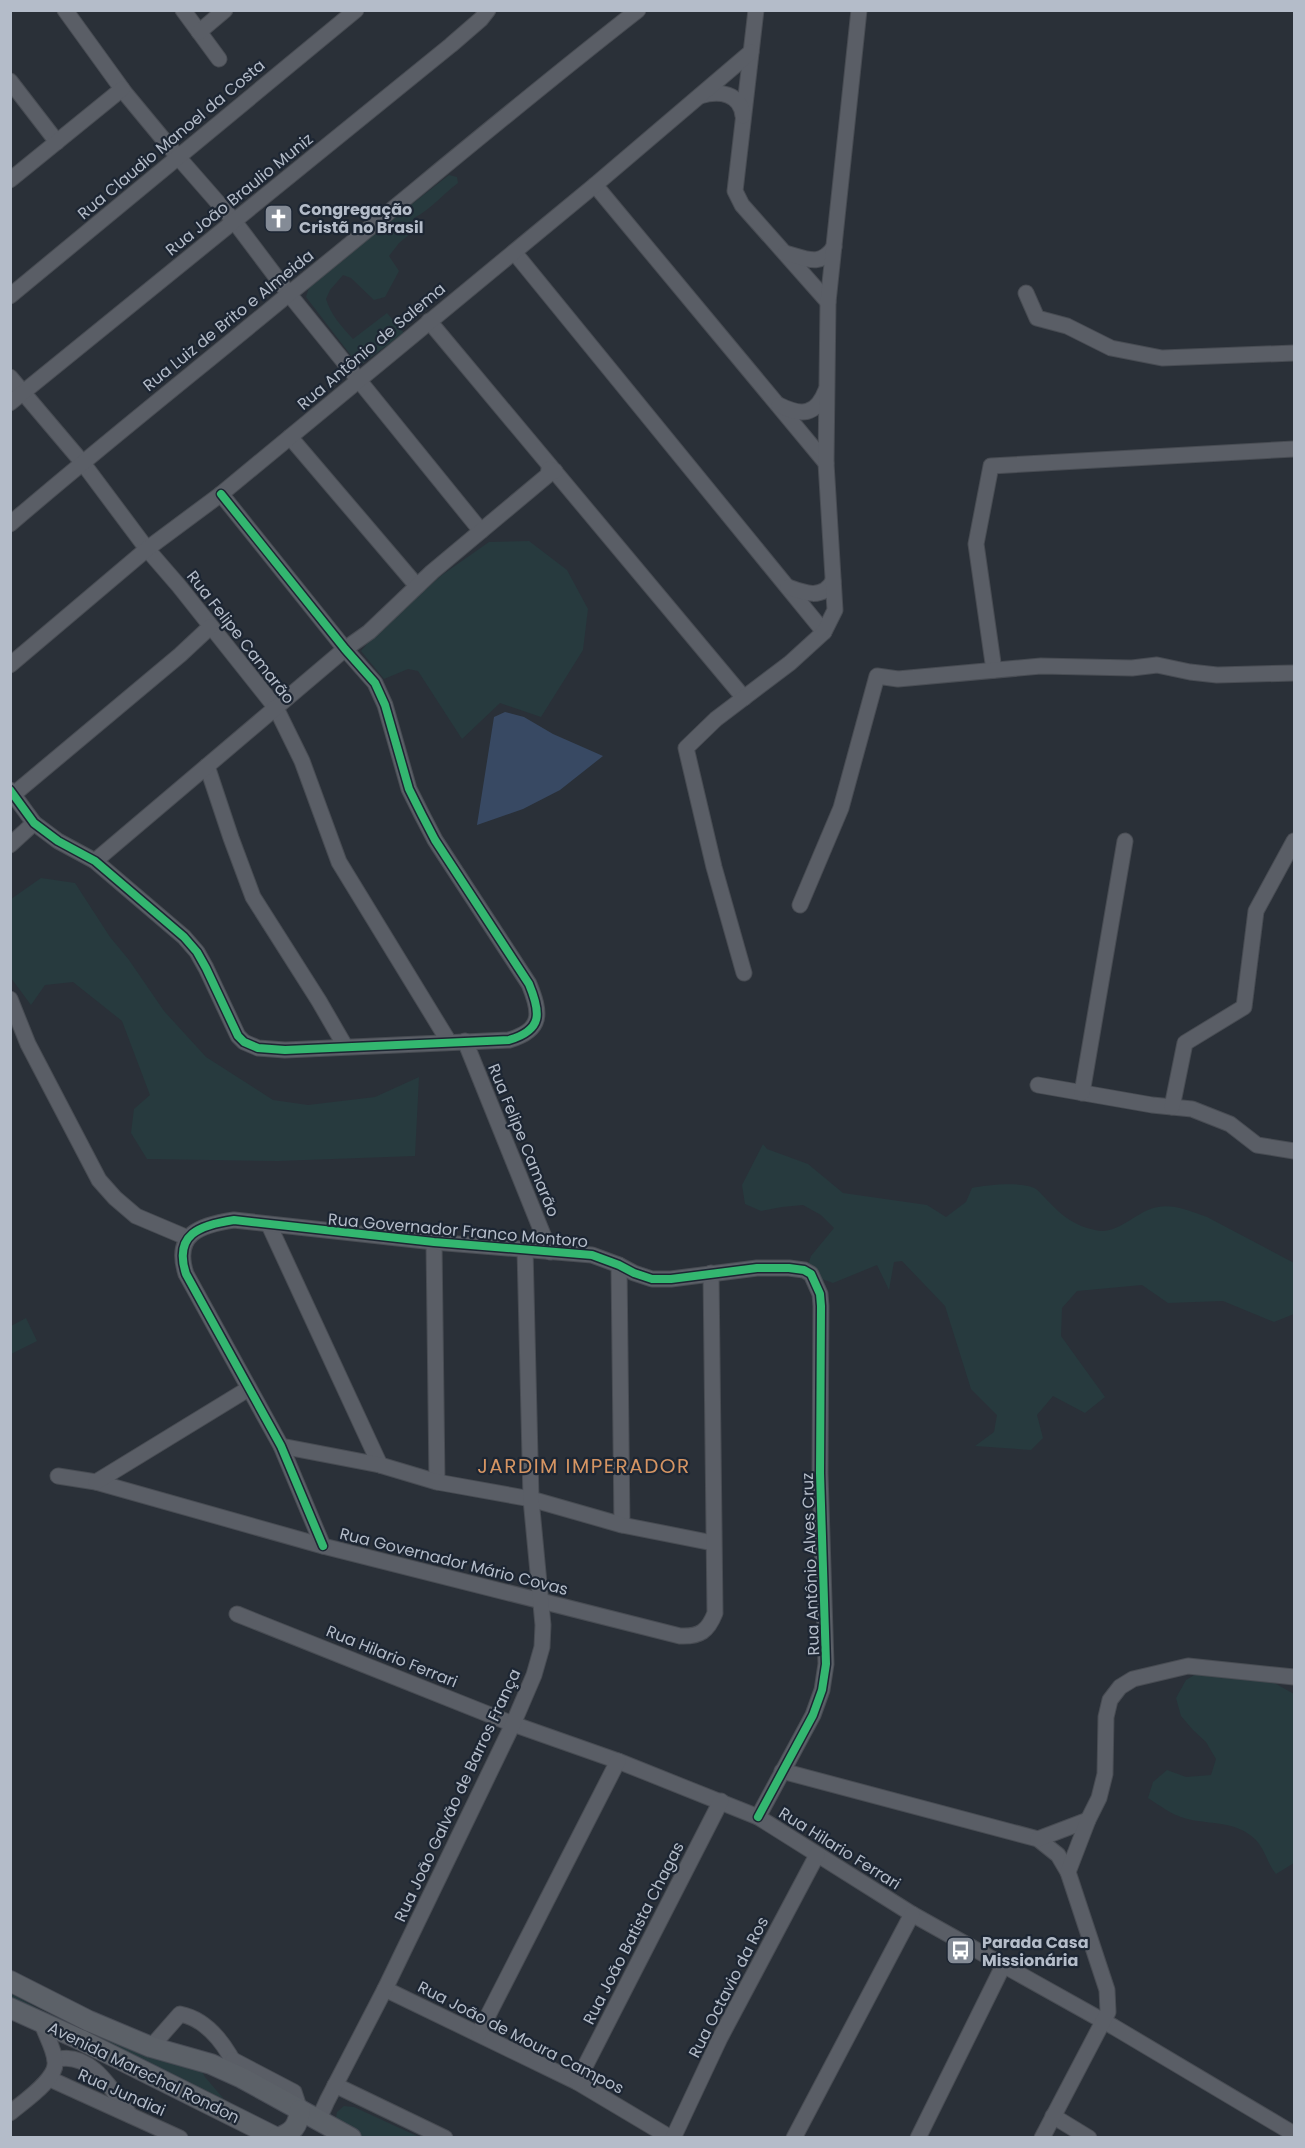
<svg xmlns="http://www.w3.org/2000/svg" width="1305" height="2148" font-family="Poppins,sans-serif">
	<rect width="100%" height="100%" fill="#2a3038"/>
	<g fill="#273a3e">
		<path d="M449 175 457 177 458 183C442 195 431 209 414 218L410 234 399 243 389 256 399 271 385 297 374 300 351 278 343 275 330 290 326 299C331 315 341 326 353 339L387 313 404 333 359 366 306 297 310 284Z"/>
		<polygon points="529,541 567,570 588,609 583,650 541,717 500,703 462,739 418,671 408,669 384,679 361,651 376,633 442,575 489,542"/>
		<polygon points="41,878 75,883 110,937 129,960 164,1011 206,1057 273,1100 308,1105 375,1097 419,1077 415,1156 278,1161 147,1159 131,1133 134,1109 150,1095 122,1021 73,982 45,985 31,1005 11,978 11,899"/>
		<path d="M763 1144 767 1149 808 1164 843 1193 927 1205 946 1217 966 1202 972 1188C986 1185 1024 1181 1036 1189 1040 1192 1045 1198 1049 1202 1062 1216 1075 1226 1095 1230 1118 1236 1137 1210 1158 1207 1175 1204 1192 1212 1207 1217L1294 1263V1314L1274 1322 1223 1301 1168 1303 1142 1285 1077 1291 1062 1308 1061 1336 1105 1397 1085 1413 1053 1396 1037 1415 1043 1438 1031 1450 975 1446 994 1432 997 1415 971 1389 945 1306 902 1261 894 1262 889 1290 877 1265 833 1283 805 1273 811 1256 834 1228 821 1215 803 1205 782 1207 761 1211 745 1204 742 1185Z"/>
		<polygon points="26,1318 37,1341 11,1354 11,1326"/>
		<path d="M1244 1666 1294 1694V1863L1276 1874C1267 1863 1265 1849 1255 1839 1235 1820 1208 1825 1184 1818 1172 1815 1159 1805 1148 1798L1153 1782 1167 1770 1186 1777 1211 1775 1216 1759 1206 1742 1193 1730 1181 1716 1176 1698 1186 1680 1203 1670Z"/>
		<polygon points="10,1993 39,2009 119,2044 201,2070 205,2077 234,2111 11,2000"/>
		<polygon points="344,2106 354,2107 419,2137 362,2137 335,2123 337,2112"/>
	</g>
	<polygon fill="#384963" points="505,712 524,717 553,734 603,756 560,790 523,809 477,825 494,717"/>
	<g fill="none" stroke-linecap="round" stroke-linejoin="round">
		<defs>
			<g id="minor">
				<polyline points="65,10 125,93 178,157 234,221 289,294 481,531"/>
				<polyline points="183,10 219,59"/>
				<polyline points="756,10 735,191 742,205 828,302"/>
				<polyline points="199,32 225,10"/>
				<polyline points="10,81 57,142"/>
				<path d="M700 96C719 90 741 93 743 116"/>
				<polyline points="10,180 122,89"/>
				<polyline points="595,185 826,463"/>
				<polyline points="514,252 824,632"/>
				<path d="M785 253C805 258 820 268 834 247"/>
				<polyline points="1026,293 1037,318 1067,326 1111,348 1162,358 1294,353"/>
				<polyline points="10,296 356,10"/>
				<polyline points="429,321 744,698"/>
				<polyline points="10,377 82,462 147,549 179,586 276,708 302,761 339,862 449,1042"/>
				<polyline points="10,403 451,45 481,19 488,10"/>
				<path d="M779 405C801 416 816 416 826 390"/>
				<polyline points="290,437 417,586"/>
				<path d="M10 524C102 445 197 370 290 293 406 199 520 102 638 10"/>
				<path d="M788 587C804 593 823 600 833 581"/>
				<polyline points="10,665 147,549 221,494 595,185 751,52"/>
				<polyline points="994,670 976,544 991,466 1294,449"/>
				<polyline points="207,766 231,838 253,897 319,1001 345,1046"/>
				<path d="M10 790 34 823 58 841 95 861 184 937 197 952 206 968 238 1036 244 1042 258 1048 285 1050 509 1040C543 1030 541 1013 529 984L435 840 422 815 409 789 385 705 375 683 345 649 221 494"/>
				<polyline points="14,794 180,655 210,627"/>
				<polyline points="10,845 34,823"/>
				<polyline points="95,861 345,649 369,632 432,572 548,475 549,469 555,471"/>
				<polyline points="800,905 841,808 877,676 898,679 1041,666 1132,668 1157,665 1190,672 1217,675 1294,673"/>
				<polyline points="744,973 714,867 686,748 716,719 790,663 824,632 835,610 826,463 828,302 859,10"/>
				<polyline points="10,999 28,1044 99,1180 115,1198 136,1216 188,1238"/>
				<polyline points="465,1041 550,1252"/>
				<polyline points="1038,1085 1152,1105 1192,1109 1230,1124 1257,1145 1294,1151"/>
				<polyline points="1082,1093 1125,841"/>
				<polyline points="1172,1107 1185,1043 1244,1007 1256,911 1294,841"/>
				<polyline points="269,1225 380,1465"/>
				<polyline points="434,1242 437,1482"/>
				<polyline points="619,1265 622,1525"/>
				<polyline points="281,1446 380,1465 437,1482 531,1499 622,1525 713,1543"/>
				<path d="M58 1476 96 1482 323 1546 680 1636C700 1637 708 1631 715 1613L711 1273"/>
				<polyline points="96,1482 248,1389"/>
				<path d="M323 1546 281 1446 186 1274C173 1234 200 1225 234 1220L434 1242 592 1255 619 1265 634 1273 652 1279H671L757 1268H789L804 1270 811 1274 820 1294 821 1306 820 1473 826 1664 822 1690 813 1715 758 1817"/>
				<polyline points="237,1614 513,1724 618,1761 758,1817 912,1914 1114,2027 1294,2134"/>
				<polyline points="782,1771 1038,1839 1058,1855 1068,1872"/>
				<polyline points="1038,1839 1088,1820"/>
				<polyline points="385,1989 577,2082 671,2138"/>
				<polyline points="479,2033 618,1761"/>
				<path d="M151 2047 180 2014C211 2020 229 2051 242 2078"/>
				<path d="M55 2060C90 2049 113 2091 130 2115"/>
				<polyline points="233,2060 294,2092 300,2110"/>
				<polyline points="50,2079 180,2138"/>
				<polyline points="577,2082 721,1801"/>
				<polyline points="335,2085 445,2138"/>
				<path d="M10 2113C23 2102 58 2079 55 2061 54 2048 45 2034 41 2021"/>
				<polyline points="1053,2116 1089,2138"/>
				<polyline points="318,2121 327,2101 385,1989 513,1724 534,1675 542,1647 543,1625 531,1499 525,1249"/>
				<polyline points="673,2138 720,2038 817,1855"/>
				<polyline points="794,2138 912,1914"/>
				<polyline points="918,2138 1003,1966"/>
				<polyline points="1042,2138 1108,2012 1107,1990 1068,1872 1088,1820 1099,1798 1105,1774 1106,1717 1110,1700 1120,1687 1133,1679 1188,1666 1294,1677"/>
			</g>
			<g id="major">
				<polyline points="10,1981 89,2021 151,2047 211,2064 242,2078 351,2138"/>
				<polyline points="10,2008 81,2040 277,2138"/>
				<path d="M277 2138C293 2133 298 2126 300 2110"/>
			</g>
		</defs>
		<use href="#minor" stroke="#484c53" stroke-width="17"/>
		<use href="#major" stroke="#484c55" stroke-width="22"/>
		<use href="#minor" stroke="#5a5e66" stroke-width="15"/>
		<use href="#major" stroke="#5c6168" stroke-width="20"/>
		<defs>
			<g id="cycleway">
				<path d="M10 790 34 823 58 841 95 861 184 937 197 952 206 968 238 1036 244 1042 258 1048 285 1050 509 1040C543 1030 541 1013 529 984L435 840 422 815 409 789 385 705 375 683 345 649 221 494"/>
				<path d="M323 1546 281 1446 186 1274C173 1234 200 1225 234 1220L434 1242 592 1255 619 1265 634 1273 652 1279H671L757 1268H789L804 1270 811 1274 820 1294 821 1306 820 1473 826 1664 822 1690 813 1715 758 1817"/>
			</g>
		</defs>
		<use href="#cycleway" stroke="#1d2633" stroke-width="11"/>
		<use href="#cycleway" stroke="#33b770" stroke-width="8"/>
	</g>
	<defs>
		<symbol id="church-square" viewBox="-11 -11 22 22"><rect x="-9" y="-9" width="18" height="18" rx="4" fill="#848b96" stroke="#1d2633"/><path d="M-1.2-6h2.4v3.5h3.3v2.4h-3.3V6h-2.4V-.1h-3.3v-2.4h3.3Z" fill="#fff"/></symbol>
		<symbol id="bus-square" viewBox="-11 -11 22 22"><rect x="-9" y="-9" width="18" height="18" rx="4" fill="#848b96" stroke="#1d2633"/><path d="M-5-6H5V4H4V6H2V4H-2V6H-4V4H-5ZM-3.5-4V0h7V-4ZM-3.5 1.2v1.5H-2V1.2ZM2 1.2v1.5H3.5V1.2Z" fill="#fff"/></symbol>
	</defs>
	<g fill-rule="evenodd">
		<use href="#church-square" x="262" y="202" width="33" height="33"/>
		<use href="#bus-square" x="944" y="1934" width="33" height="33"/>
	</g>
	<g text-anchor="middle" stroke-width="4.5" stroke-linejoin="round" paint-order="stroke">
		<g font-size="16" fill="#b4bcc9" stroke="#1d2633">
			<text transform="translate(171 139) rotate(-40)" y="6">Rua Claudio Manoel da Costa</text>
			<text transform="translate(239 194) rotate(-39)" y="6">Rua João Braulio Muniz</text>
			<text transform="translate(228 320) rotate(-39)" y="6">Rua Luiz de Brito e Almeida</text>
			<text transform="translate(371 346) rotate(-40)" y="6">Rua Antônio de Salema</text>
			<text transform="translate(241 637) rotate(52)" y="6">Rua Felipe Camarão</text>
			<text transform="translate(524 1140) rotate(68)" y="6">Rua Felipe Camarão</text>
			<text transform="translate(458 1230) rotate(5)" y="6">Rua Governador Franco Montoro</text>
			<text transform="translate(454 1561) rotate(14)" y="6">Rua Governador Mário Covas</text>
			<text transform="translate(810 1564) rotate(-92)" y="6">Rua Antônio Alves Cruz</text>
			<text transform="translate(392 1656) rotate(22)" y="6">Rua Hilario Ferrari</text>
			<text transform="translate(457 1795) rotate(-65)" y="6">Rua João Galvão de Barros França</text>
			<text transform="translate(840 1848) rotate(32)" y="6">Rua Hilario Ferrari</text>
			<text transform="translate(633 1933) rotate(-63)" y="6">Rua João Batista Chagas</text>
			<text transform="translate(728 1987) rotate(-63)" y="6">Rua Octavio da Ros</text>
			<text transform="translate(521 2037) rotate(27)" y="6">Rua João de Moura Campos</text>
			<text transform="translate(144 2072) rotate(26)" y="6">Avenida Marechal Rondon</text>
			<text transform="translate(122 2092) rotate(24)" y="6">Rua Jundiai</text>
		</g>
		<g font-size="16" font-weight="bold" fill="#b4bcc9" stroke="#1d2633" text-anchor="start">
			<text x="299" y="215">Congregação<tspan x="299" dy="18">Cristã no Brasil</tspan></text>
			<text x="982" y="1948">Parada Casa<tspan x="982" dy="18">Missionária</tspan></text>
		</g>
		<g font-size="20" letter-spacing="1.5" fill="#d59563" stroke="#1d2633">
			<text x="584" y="1473">JARDIM IMPERADOR</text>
		</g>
	</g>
	<rect width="1305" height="2148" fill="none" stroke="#b4bcc9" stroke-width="24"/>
</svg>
